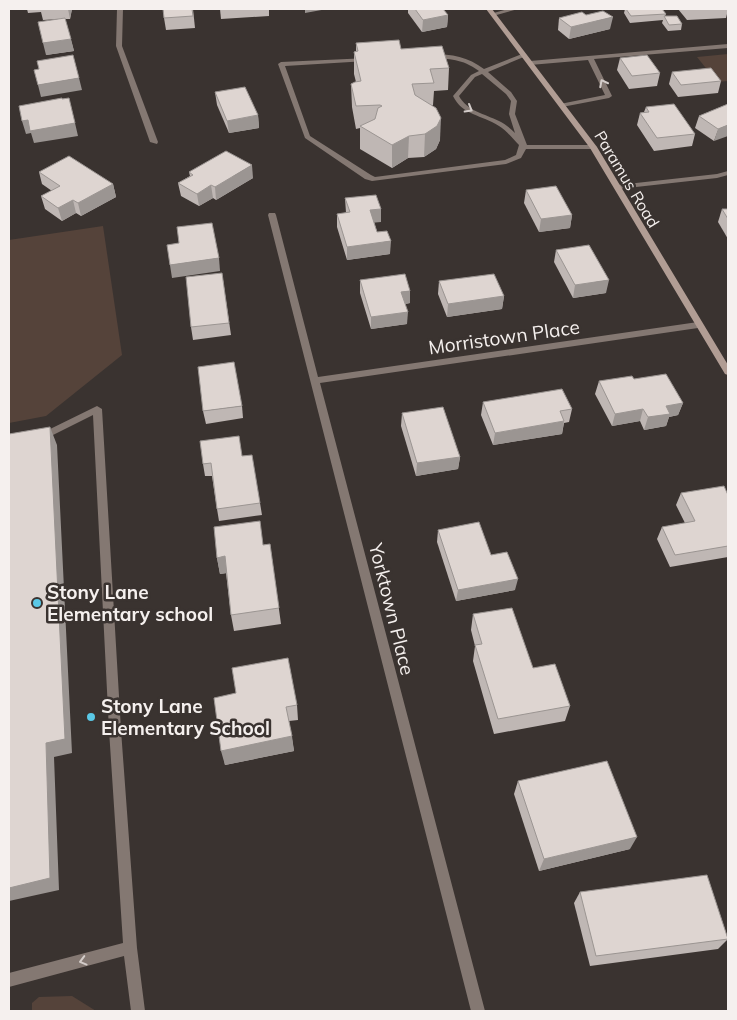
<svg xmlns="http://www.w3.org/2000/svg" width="737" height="1020" font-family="Mulish,sans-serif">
	<rect width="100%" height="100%" fill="#3a3330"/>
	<g fill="#55433a">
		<polygon points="728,54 728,81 717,82 697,57"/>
		<polygon points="103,226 122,355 46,416 9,423 9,240"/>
		<polygon points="72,996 96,1011 32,1011 32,1003 39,997"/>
	</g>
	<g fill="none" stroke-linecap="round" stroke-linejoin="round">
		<g fill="#847872" fill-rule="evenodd">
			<polygon points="728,44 728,48 594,59 612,96 609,98 562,107 560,106 560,104 605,95 588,60 530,65 527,63 530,61"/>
			<path d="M432 54C452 54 468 57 484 69L522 54H526V56L488 72 511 92 517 101 515 114 527 145H593L597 147 593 149H526L521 158 506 164 372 181 365 179 305 138 278 64 281 62 369 58V60L367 61 285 66 310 136 371 175 375 177 505 160 516 155 519 145C513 139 507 131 499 126 482 115 462 115 453 96L471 75 479 71C461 58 451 60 430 57L429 56ZM482 74 506 94 511 101 509 114 515 133C510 128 505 124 499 121 485 114 467 111 459 96L475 77Z"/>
			<polygon points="97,406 102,409 121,730 137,948 145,1011 131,1011 124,956 9,987 9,973 123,943 109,730 93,415 49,437 40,439 35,436 37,434 44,432"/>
		</g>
		<g fill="#847872" fill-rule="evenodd">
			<polygon points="117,9 123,9 122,46 158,142 157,144 150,142 116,46"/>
			<polygon points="508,9 518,9 493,16 490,14"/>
			<polygon points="728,171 728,175 717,178 618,189 614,187 618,185 717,174"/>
			<polygon points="269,213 275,213 276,215 318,377 698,322 702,325 698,328 320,383 485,1011 471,1011 268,215"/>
		</g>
		<polygon fill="#b19d94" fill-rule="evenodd" points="486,9 492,9 597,147 728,365 728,375 725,374 590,148"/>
	</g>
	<g fill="#bfb7b4">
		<polygon points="27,9 72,9 70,19 65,19 74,51 46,55 60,19 43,20 41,12 28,13"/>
		<polygon points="193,9 195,28 166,30 164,18"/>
		<polygon points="220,9 269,9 269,16 221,19"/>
		<polygon points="408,9 443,9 448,15 447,27 422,32 408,13"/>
		<polygon points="625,9 662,9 666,14 665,16 682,24 681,30 668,31 662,23 663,20 630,23 624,13"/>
		<polygon points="678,9 728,9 728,10 726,18 687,20"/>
		<polygon points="586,15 610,29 569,39 558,30 559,18"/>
		<polygon points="356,43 401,49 449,68 448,90 434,91 433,105 432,105 440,140 436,149 424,157 408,158 392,168 360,149 360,128 356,129 352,107 351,84 356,82 354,74 354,52 356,51"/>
		<polygon points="620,58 660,73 657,86 629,89 617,70"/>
		<polygon points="672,72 721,81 718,93 678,97 669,84"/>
		<polygon points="215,92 258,115 259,128 229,133 217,105"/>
		<polygon points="728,104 714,141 695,128 699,116"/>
		<polygon points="646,107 695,134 692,146 654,151 637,125 640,113 644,112"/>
		<polygon points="39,172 113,184 116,197 81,216 76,213 62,221 45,209 41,196 52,191 42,184"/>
		<polygon points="189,172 253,178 216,200 213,198 199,206 181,196 178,183 190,176"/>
		<polygon points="526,190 572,215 570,228 539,232 524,203"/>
		<polygon points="345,198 381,209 381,222 374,222 377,232 390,254 347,260 337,227 337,214 346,213"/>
		<polygon points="722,209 728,209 728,239 718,222"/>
		<polygon points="556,250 606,293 573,298 554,262"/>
		<polygon points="222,273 231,335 193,340 191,327"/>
		<polygon points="360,280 410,303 405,304 407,324 371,329 360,293"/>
		<polygon points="439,281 504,296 502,309 447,317 438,294"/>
		<polygon points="634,379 683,403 678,415 669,417 666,426 644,430 640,421 612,426 595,394 599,381"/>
		<polygon points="483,402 572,409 569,422 564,423 562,434 493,445 481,415"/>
		<polygon points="242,406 243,418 206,424 203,411"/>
		<polygon points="402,413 460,457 458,469 416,476 401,426"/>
		<polygon points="242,456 260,503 262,515 219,521 217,509 212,476 205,476 203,464"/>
		<polygon points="681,493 728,495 728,557 670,567 657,539 662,527 685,523 676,505"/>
		<polygon points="438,530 491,555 515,590 456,601 437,542"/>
		<polygon points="270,544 281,624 234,631 231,615 226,573 220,574 217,558 263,545"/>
		<polygon points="473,614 533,668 570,706 565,721 494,734 473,661 475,646 471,630"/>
		<polygon points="214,698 297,705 298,720 289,721 294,751 225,765"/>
		<polygon points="518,781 630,849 539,871 514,794"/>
		<polygon points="580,892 728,939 718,949 590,966 574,903"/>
	</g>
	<g fill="#9b9592">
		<polygon points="68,9 72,9 70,19"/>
		<polygon points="305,9 327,9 305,13"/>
		<polygon points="448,15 447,27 422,32 423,20"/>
		<polygon points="613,17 610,29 569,39 571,27"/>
		<polygon points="71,39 74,51 46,55 43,43"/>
		<polygon points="79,78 82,90 41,97 38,85"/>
		<polygon points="258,115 259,128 229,133 227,121"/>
		<polygon points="441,118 440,140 436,149 424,157 425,134"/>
		<polygon points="28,120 75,123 78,136 34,143 31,133 26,134 22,121"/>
		<polygon points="728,125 728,136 714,141 718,129"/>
		<polygon points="409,136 408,158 392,168 392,145"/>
		<polygon points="252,165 253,178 216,200 215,187"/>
		<polygon points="113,184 116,197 81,216 78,203"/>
		<polygon points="211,185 213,198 199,206 197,194"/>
		<polygon points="73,200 76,213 62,221 58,208"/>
		<polygon points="381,209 381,222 370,223 370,210"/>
		<polygon points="572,215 570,228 539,232 541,219"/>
		<polygon points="391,241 390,254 347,260 347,247"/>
		<polygon points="219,258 220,271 172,278 170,265"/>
		<polygon points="609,280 606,293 573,298 575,285"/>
		<polygon points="410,291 410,303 400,305 401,292"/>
		<polygon points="504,296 502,309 447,317 448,304"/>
		<polygon points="408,312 407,324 371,329 371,317"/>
		<polygon points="683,403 678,415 669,417 666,426 644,430 648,417 666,406"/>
		<polygon points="643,409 640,421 612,426 615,414"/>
		<polygon points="564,421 562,434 493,445 495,433"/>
		<polygon points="50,427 57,445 72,753 54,757 59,890 9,901 9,888 46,743"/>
		<polygon points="460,457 458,469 416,476 417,463"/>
		<polygon points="225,556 228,573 220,574 217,558"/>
		<polygon points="518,579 515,590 456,601 458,590"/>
		<polygon points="292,736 294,751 225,765 221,751"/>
		<polygon points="637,837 630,849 539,871 544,859"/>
	</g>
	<g fill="#ded5d1" stroke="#9b9592">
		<polygon points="163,9 192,9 193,16 164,18"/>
		<polygon points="415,9 443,9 448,15 423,20"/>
		<polygon points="626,9 662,9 666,14 631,16"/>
		<polygon points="603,11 613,17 571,27 559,18 582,12 586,15"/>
		<polygon points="664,16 677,16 682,24 669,25"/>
		<polygon points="65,18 71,39 43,43 38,22"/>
		<polygon points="399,40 401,49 442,46 449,68 430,69 434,83 412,84 415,95 436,108 441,118 437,126 425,134 409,136 392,145 360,126 375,119 378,108 382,106 380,105 356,106 351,84 355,82 361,81 354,52 358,51 356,43"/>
		<polygon points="73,55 79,78 38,85 34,70 39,69 37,61"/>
		<polygon points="647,55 660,73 632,76 620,58"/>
		<polygon points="711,68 721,81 681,85 672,72"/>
		<polygon points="245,87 258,115 227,121 215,92"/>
		<polygon points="62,98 62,99 69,98 75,123 30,131 28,120 22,121 19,106"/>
		<polygon points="674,104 695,134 657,138 640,113 649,112 646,107"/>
		<polygon points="728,104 728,125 718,129 699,116"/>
		<polygon points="226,151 252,165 215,187 211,185 197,194 178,183 193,175 189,172"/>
		<polygon points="69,156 113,184 78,203 73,200 58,208 41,196 60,186 39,172"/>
		<polygon points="556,186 572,215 541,219 526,190"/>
		<polygon points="376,195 381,209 370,210 377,232 387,231 391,241 347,247 337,214 350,212 345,198"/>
		<polygon points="722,209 728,209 728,219"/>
		<polygon points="212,223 219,258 170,265 167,245 179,243 177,227"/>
		<polygon points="589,245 609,280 575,285 556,250"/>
		<polygon points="222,273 229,323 191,327 186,277"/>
		<polygon points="405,274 410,291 401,292 408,312 371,317 360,280"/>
		<polygon points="494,274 504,296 448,304 439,281"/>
		<polygon points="234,362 242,406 203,411 198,367"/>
		<polygon points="666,374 683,403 666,406 670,414 648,417 643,409 615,414 599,381 632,376 634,379"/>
		<polygon points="562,389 572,409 560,411 564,421 495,433 483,402"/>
		<polygon points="443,407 460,457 417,463 402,413"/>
		<polygon points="50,427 65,739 46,743 50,878 9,888 9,434"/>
		<polygon points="239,436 242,456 252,455 260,503 217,509 211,463 203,464 200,441"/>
		<polygon points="724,486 728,495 728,546 675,555 662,527 695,521 681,493"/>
		<polygon points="260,521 263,545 270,544 279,608 231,615 225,556 217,558 214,527"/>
		<polygon points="479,522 491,555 507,552 518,579 458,590 438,530"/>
		<polygon points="512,608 533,668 555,664 570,706 498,719 475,645 482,644 473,614"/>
		<polygon points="288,658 297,705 286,707 292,736 221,751 214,698 236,693 232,668"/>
		<polygon points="607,761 637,837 544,859 518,781"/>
		<polygon points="707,875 728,939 596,956 580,892"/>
	</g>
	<defs><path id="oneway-chevron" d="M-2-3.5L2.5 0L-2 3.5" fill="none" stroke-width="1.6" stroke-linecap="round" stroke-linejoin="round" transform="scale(1.25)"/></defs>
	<g stroke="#d3ccc9">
		<use href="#oneway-chevron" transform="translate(603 83) rotate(-117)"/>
		<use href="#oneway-chevron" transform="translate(469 109) rotate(30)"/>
		<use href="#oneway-chevron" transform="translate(83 961) rotate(165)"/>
	</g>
	<g fill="#5ac8e6" stroke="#3a3330" stroke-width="2">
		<circle cx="37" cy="603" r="5"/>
		<circle cx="91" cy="717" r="5"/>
	</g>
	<g text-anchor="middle" stroke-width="5" stroke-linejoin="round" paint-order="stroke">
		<g font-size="16" fill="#f5f0ee" stroke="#3a3330">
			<text transform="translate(627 179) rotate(59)" y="6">Paramus Road</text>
		</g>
		<g font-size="19" fill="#f5f0ee" stroke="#3a3330">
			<text transform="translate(504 337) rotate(-8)" y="7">Morristown Place</text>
			<text transform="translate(392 609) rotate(76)" y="7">Yorktown Place</text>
		</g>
		<g font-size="19" font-weight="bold" fill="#f5f0ee" stroke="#3a3330" text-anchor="start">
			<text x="47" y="599">Stony Lane<tspan x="47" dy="22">Elementary school</tspan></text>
			<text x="101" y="713">Stony Lane<tspan x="101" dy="22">Elementary School</tspan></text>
		</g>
	</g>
	<rect width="737" height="1020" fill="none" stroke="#f5f0ee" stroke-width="20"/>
</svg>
